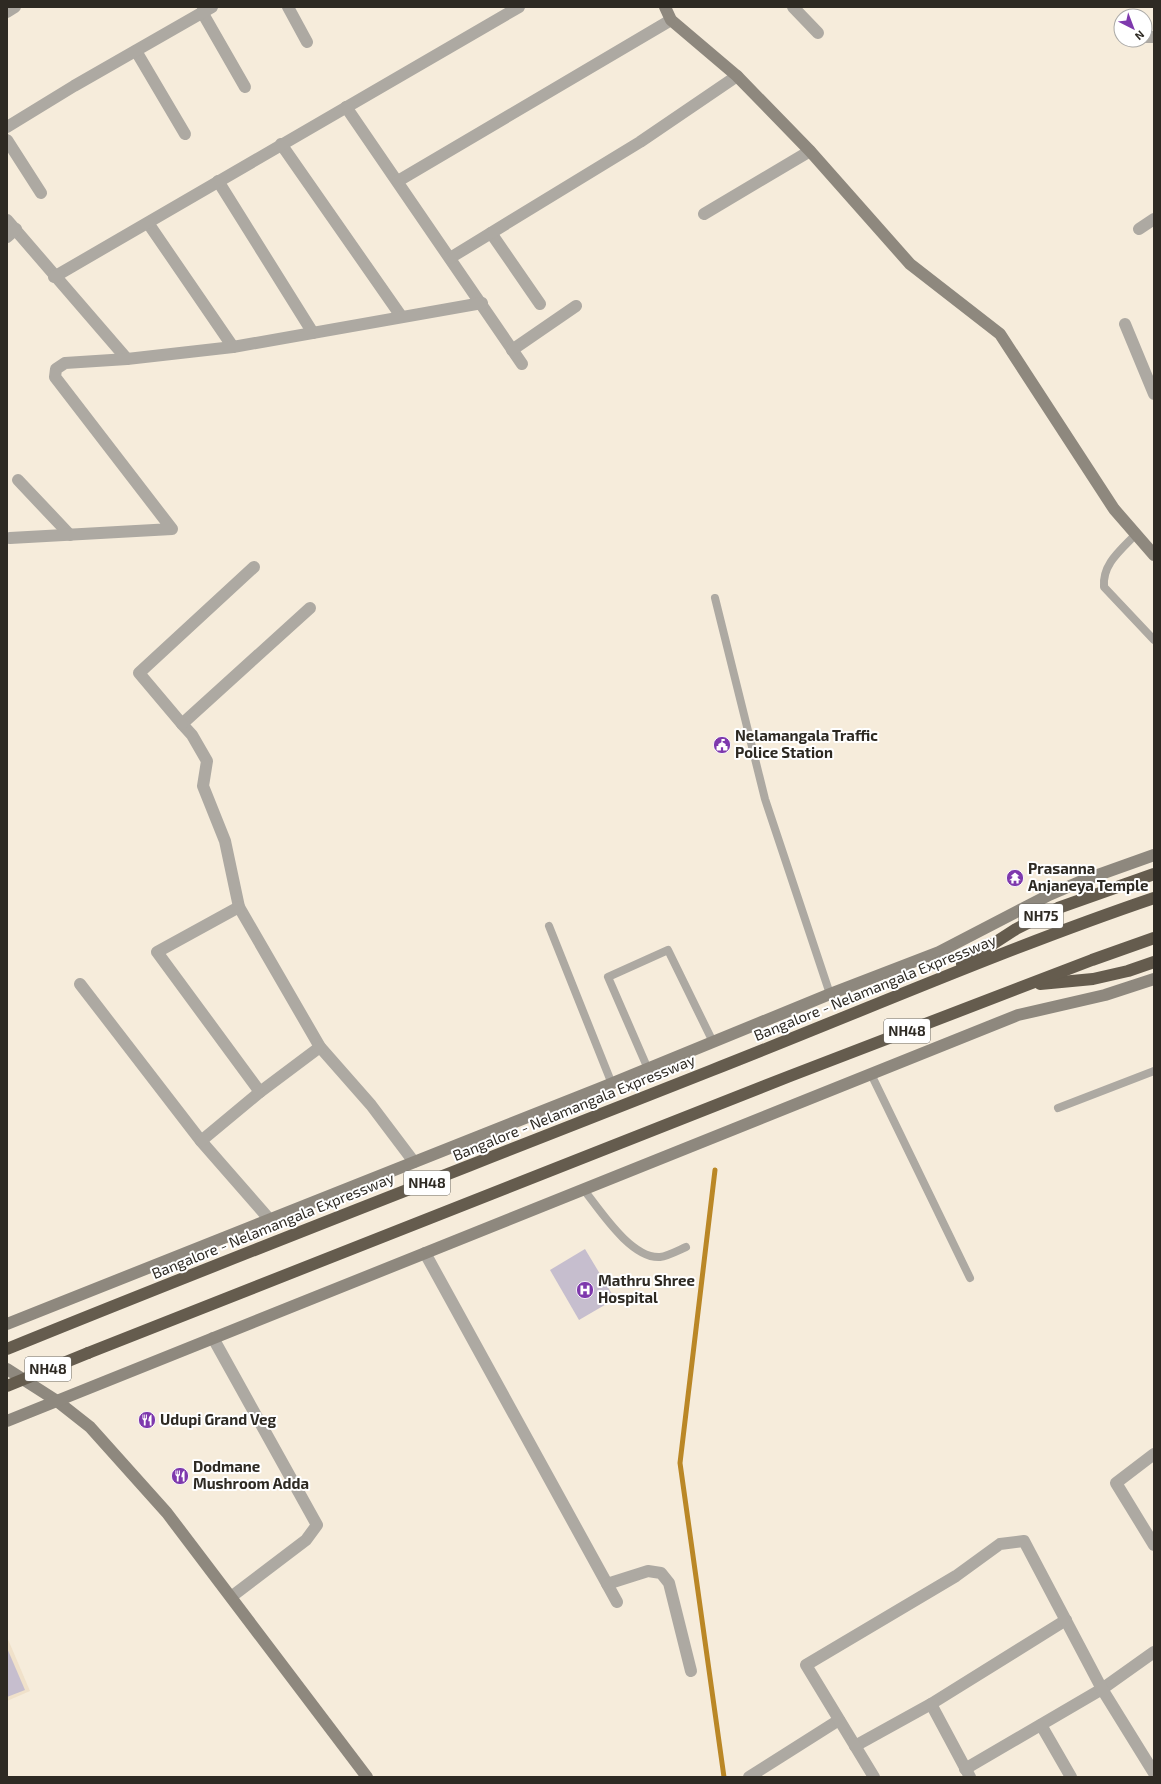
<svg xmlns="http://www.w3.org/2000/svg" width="1161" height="1784" font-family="'Exo 2',sans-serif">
	<rect width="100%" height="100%" fill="#f6ecdb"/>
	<polygon fill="#f0e1ca" points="7,1637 30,1691 7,1701"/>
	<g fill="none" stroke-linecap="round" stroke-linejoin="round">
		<polyline stroke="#ba8726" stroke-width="5" points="715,1170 680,1463 724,1777"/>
	</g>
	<g fill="#c6bece">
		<polygon points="585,1249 615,1299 579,1320 550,1270"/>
		<polygon points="7,1648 25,1690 7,1697"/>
	</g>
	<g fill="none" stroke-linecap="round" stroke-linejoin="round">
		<g stroke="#ada9a2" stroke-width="8">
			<path d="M1136 534C1121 550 1102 564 1104 587L1154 640"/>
			<polyline points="715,598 765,799 830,994"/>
			<polyline points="549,926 612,1084"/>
			<polyline points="648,1069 608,977 668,950 713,1042"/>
			<polyline points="871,1074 970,1278"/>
			<polyline points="1058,1108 1154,1071"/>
			<path d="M584 1190C600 1210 631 1259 660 1257 668 1256 679 1250 686 1247"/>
		</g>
		<g stroke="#ada9a2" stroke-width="12">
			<polyline points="288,7 307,42"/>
			<polyline points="793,7 818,33"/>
			<polyline points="7,12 15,7"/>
			<polyline points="202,12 245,87"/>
			<polyline points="1145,37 1154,37"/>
			<polyline points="136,51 185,134"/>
			<polyline points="346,107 522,364"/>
			<polyline points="7,127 74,86 212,7"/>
			<polyline points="7,140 41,193"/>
			<polyline points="281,144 401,316"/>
			<polyline points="218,181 313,333"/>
			<polyline points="398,181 671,20"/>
			<polyline points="704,214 810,151"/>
			<polyline points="7,220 127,359"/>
			<polyline points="148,223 233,347"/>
			<polyline points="1139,229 1154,219"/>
			<polyline points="491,233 540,304"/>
			<polyline points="7,237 16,229"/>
			<polyline points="450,258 640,142 737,76"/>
			<polyline points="54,277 519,7"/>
			<polyline points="1125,324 1154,394"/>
			<polyline points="512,350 576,306"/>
			<polyline points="18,480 70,535"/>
			<polyline points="10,538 172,529 55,377 56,369 65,363 127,359 233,347 482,303"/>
			<polyline points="310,608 182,724 192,735 207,761 203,786 225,841 239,907 320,1047 371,1105 414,1162"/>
			<polyline points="182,724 139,673 254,567"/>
			<polyline points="239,907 157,952 260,1092"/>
			<polyline points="80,984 201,1141 270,1220"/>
			<polyline points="201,1141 260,1092 320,1047"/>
			<polyline points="425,1253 617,1602"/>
			<polyline points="213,1338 317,1525 306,1540 231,1597"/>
			<polyline points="1154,1454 1116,1483 1154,1545"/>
			<polyline points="607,1584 648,1571 661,1573 669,1583 691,1671"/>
			<polyline points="931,1704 970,1777"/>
			<polyline points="1041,1725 1071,1777"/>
			<polyline points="855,1746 931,1704 1066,1620"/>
			<polyline points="965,1769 1102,1689 1154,1652"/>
			<polyline points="749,1777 839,1720"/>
			<polyline points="874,1777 806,1665 956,1576 1000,1544 1024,1541 1102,1689 1154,1773"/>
		</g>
		<g stroke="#8e887e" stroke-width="12">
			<polyline points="665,7 671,20 737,76 810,151 910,264 1000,334 1114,509 1154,555"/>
			<polyline points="7,1324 603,1087 830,994 939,952 1049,895 1084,880 1154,855"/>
			<polyline points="7,1369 57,1401 90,1427 167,1513 367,1777"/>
			<polyline points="7,1421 1018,1015 1105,995 1154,979"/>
		</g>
		<g stroke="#655c4e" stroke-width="12">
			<polyline points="962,964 1016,929 1058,908 1154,874"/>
			<polyline points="1040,984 1093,979 1128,971 1154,962"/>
			<path d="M7 1349C240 1254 475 1164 710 1071 858 1013 1004 949 1154 898"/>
			<polyline points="88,1353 790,1076 1092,960 1154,938"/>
		</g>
		<polyline stroke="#655c4e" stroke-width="12" points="7,1386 88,1353"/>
	</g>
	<defs>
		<symbol id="civic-disc" viewBox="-11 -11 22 22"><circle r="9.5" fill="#7e39ad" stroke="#fff"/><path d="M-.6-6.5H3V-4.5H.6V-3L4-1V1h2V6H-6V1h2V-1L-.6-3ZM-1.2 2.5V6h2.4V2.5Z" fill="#fff"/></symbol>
		<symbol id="temple-disc" viewBox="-11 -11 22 22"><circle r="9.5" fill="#7e39ad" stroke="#fff"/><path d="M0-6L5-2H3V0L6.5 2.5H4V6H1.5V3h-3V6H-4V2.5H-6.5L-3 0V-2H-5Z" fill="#fff"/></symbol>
		<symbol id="hospital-disc" viewBox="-11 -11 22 22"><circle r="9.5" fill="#7e39ad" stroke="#fff"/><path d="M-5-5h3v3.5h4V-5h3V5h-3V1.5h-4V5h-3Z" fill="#fff"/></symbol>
		<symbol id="restaurant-disc" viewBox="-11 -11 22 22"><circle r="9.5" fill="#7e39ad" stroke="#fff"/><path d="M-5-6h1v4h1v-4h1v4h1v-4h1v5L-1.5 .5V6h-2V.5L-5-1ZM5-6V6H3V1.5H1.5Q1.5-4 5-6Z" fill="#fff"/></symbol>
	</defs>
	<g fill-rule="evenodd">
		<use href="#civic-disc" x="712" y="735" width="20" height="20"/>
		<use href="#temple-disc" x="1005" y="868" width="20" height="20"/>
		<use href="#hospital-disc" x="575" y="1280" width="20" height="20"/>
		<use href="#restaurant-disc" x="137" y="1410" width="20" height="20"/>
		<use href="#restaurant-disc" x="170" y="1466" width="20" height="20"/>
	</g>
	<g text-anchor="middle" stroke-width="4" stroke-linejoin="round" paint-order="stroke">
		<g fill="#fff" stroke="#6d6a65" stroke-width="1">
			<rect x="1019" y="904" width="44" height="24" rx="3"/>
			<rect x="884" y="1019" width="46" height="24" rx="3"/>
			<rect x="404" y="1171" width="46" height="24" rx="3"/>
			<rect x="25" y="1357" width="46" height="24" rx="3"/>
		</g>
		<g font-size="14" font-weight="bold" fill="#2e2a23">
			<text x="1041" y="921">NH75</text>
			<text x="907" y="1036">NH48</text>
			<text x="427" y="1188">NH48</text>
			<text x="48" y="1374">NH48</text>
		</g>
		<g font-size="15" font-weight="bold" fill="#2e2a23" stroke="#fff" text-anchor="start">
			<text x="735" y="741">Nelamangala Traffic<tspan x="735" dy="17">Police Station</tspan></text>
			<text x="1028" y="874">Prasanna<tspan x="1028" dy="17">Anjaneya Temple</tspan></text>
			<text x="598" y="1286">Mathru Shree<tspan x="598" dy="17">Hospital</tspan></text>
			<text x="160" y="1425">Udupi Grand Veg</text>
			<text x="193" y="1472">Dodmane<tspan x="193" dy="17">Mushroom Adda</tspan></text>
		</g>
		<g font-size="15" fill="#2e2a23" stroke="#fff">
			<text transform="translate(875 988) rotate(-22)" y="5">Bangalore - Nelamangala Expressway</text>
			<text transform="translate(574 1108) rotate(-22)" y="5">Bangalore - Nelamangala Expressway</text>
			<text transform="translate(273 1226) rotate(-22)" y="5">Bangalore - Nelamangala Expressway</text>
		</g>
	</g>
	<rect width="1161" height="1784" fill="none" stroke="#2e2a23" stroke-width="16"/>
	<g transform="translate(1133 28) rotate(138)"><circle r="19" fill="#ffffff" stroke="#abaaa7"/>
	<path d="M0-3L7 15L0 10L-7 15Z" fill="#7e39ad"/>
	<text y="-6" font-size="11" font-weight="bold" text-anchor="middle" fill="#2e2a23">N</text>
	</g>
</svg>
